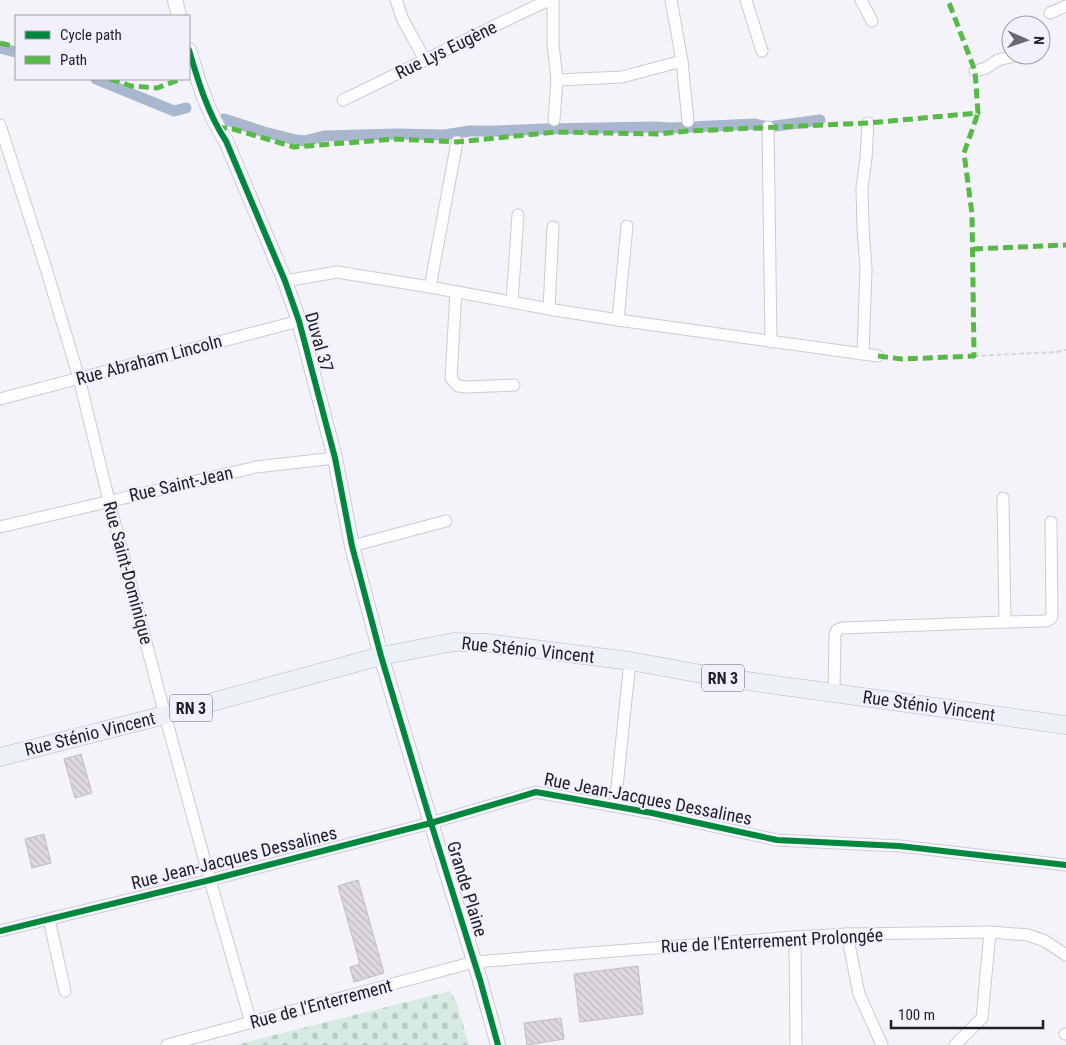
<svg xmlns="http://www.w3.org/2000/svg" width="1066" height="1045" font-family="'Roboto Condensed',sans-serif">
	<defs>
		<pattern id="cemetery-stones" width="16" height="16" patternUnits="userSpaceOnUse" patternTransform="scale(1.25)"><rect width="16" height="16" fill="#d8ebe3"/><path d="M2 7V4a2 2 0 0 1 4 0v3zM10 15v-3a2 2 0 0 1 4 0v3z" fill="#b9c9c3"/></pattern>
		<pattern id="building-back-hatch" width="6" height="6" patternUnits="userSpaceOnUse" patternTransform="scale(1.25)"><rect width="6" height="6" fill="#e0d8e0"/><path d="M-1 5l2 2M0 0l6 6M5-1l2 2" fill="none" stroke="#c0b9c0"/></pattern>
	</defs>
	<rect width="100%" height="100%" fill="#f4f3fa"/>
	<polygon fill="url(#cemetery-stones)" points="450,991 456,1001 469,1045 235,1045"/>
	<g fill="none" stroke-linecap="round" stroke-linejoin="round">
		<g stroke="#a8b7ce" stroke-width="11">
			<polyline points="0,48 16,52"/>
			<polyline points="96,79 174,111 186,108"/>
			<polyline points="224,119 264,132 296,140 305,141 324,136 396,134 444,135 470,131 499,131 545,129 655,127 670,128 754,124 768,127 820,120"/>
		</g>
	</g>
	<g fill="url(#building-back-hatch)" stroke="#c1bdc3">
		<polygon points="81,754 92,793 75,798 64,759"/>
		<polygon points="44,834 51,863 32,868 25,839"/>
		<polygon points="358,880 384,973 354,982 350,967 360,964 338,886"/>
		<polygon points="638,966 643,1014 580,1022 574,974"/>
		<polygon points="561,1018 564,1039 527,1045 524,1023"/>
	</g>
	<g fill="none" stroke-linecap="round" stroke-linejoin="round">
		<defs>
			<g id="minor">
				<polyline points="396,0 403,20 425,60"/>
				<polyline points="553,0 553,45 557,80 554,120"/>
				<polyline points="671,0 682,61 688,121"/>
				<polyline points="746,0 762,51"/>
				<polyline points="861,0 872,21"/>
				<polyline points="1050,13 1066,6"/>
				<polyline points="975,71 986,68 998,60 1017,55"/>
				<polyline points="557,80 622,77 682,61"/>
				<path d="M343 100C412 67 480 32 549 0"/>
				<polyline points="0,125 45,265 79,378 109,501 165,715 210,880 251,1023"/>
				<polyline points="768,127 771,342"/>
				<polyline points="285,281 337,272 430,287 555,310 618,320 878,356"/>
				<polyline points="430,287 457,142"/>
				<polyline points="456,292 451,378 458,386 467,387 514,385"/>
				<polyline points="512,302 518,215"/>
				<polyline points="549,309 553,227"/>
				<polyline points="618,320 627,226"/>
				<polyline points="863,354 866,269 863,227 862,188 866,158 868,123"/>
				<polyline points="0,399 299,321"/>
				<polyline points="1003,498 1005,622"/>
				<polyline points="0,527 256,467 335,458"/>
				<polyline points="352,546 446,521"/>
				<polyline points="834,693 835,635 837,630 842,628 1005,622 1046,621 1050,619 1052,617 1051,522"/>
				<polyline points="615,806 630,661"/>
				<polyline points="49,919 65,991"/>
				<polyline points="0,931 210,880 431,823 536,792 652,813 777,840 899,846 1066,865"/>
				<polyline points="847,934 859,994 882,1045"/>
				<polyline points="795,937 796,1045"/>
				<polyline points="1065,1034 1066,1034"/>
				<polyline points="167,1045 474,962 795,937 847,934 990,932 1028,935 1045,941 1066,955"/>
				<polyline points="955,1045 982,1018 990,932"/>
			</g>
			<g id="tertiary">
				<polyline points="175,0 179,16"/>
				<path d="M189 50C198 81 208 114 226 141L285 281 299 321 335 458 352 546 381 656 431 823 480 980 498 1045"/>
			</g>
			<polyline id="primary" points="0,757 165,715 381,656 454,642 488,643 630,661 718,677 1066,725"/>
		</defs>
		<use href="#minor" stroke="#cccbd2" stroke-width="13"/>
		<use href="#tertiary" stroke="#cccbd2" stroke-width="16"/>
		<use href="#primary" stroke="#b1bac3" stroke-width="19"/>
		<polyline stroke="#d5d5d8" stroke-width="2" stroke-dasharray="5 2.5" stroke-linecap="butt" points="974,356 1057,352 1066,350"/>
		<use href="#minor" stroke="#fdfdfe" stroke-width="11"/>
		<use href="#tertiary" stroke="#fdfdfe" stroke-width="14"/>
		<use href="#primary" stroke="#ecf1f6" stroke-width="18"/>
		<g stroke="#58b947" stroke-width="5" stroke-dasharray="10 5" stroke-linecap="butt">
			<polyline points="0,43 16,47"/>
			<polyline points="110,79 131,86 157,88 181,79"/>
			<polyline points="217,127 233,129 294,147 396,139 457,142 556,132 658,134 689,131 868,123 978,113 975,71 948,0"/>
			<polyline points="973,249 1066,245"/>
			<polyline points="878,356 902,359 974,356 972,214 964,153 978,113"/>
		</g>
		<defs>
			<g id="cycleway">
				<path d="M189 50C198 81 208 114 226 141L285 281 299 321 335 458 352 546 381 656 431 823 480 980 498 1045"/>
				<polyline points="0,931 210,880 431,823 536,792 652,813 777,840 899,846 1066,865"/>
			</g>
		</defs>
		<use href="#cycleway" stroke="#f3f0fd" stroke-width="9"/>
		<use href="#cycleway" stroke="#00873e" stroke-width="6"/>
	</g>
	<g text-anchor="middle" stroke-width="4" stroke-linejoin="round" paint-order="stroke">
		<g fill="#f3f0fd" stroke="#5f5e66" stroke-width="1">
			<rect x="702" y="664.5" width="42" height="27" rx="4"/>
			<rect x="170" y="694.5" width="42" height="27" rx="4"/>
		</g>
		<g font-size="16" font-weight="bold" fill="#201f26">
			<text x="723" y="684">RN 3</text>
			<text x="191" y="714">RN 3</text>
		</g>
		<g font-size="18" fill="#201f26" stroke="#f3f0fd">
			<text transform="translate(446 50) rotate(-26)" y="6">Rue Lys Eugène</text>
			<text transform="translate(319 342) rotate(74)" y="6">Duval 37</text>
			<text transform="translate(149 360) rotate(-15)" y="6">Rue Abraham Lincoln</text>
			<text transform="translate(181 484) rotate(-13)" y="6">Rue Saint-Jean</text>
			<text transform="translate(128 573) rotate(75)" y="6">Rue Saint-Dominique</text>
			<text transform="translate(528 650) rotate(6)" y="6">Rue Sténio Vincent</text>
			<text transform="translate(929 706) rotate(8)" y="6">Rue Sténio Vincent</text>
			<text transform="translate(90 734) rotate(-14)" y="6">Rue Sténio Vincent</text>
			<text transform="translate(648 799) rotate(11)" y="6">Rue Jean-Jacques Dessalines</text>
			<text transform="translate(234 858) rotate(-14)" y="6">Rue Jean-Jacques Dessalines</text>
			<text transform="translate(467 889) rotate(73)" y="6">Grande Plaine</text>
			<text transform="translate(772 941) rotate(-3)" y="6">Rue de l'Enterrement Prolongée</text>
			<text transform="translate(321 1004) rotate(-15)" y="6">Rue de l'Enterrement</text>
		</g>
	</g>
	<rect x="15" y="15" width="175" height="65" fill="#f3f0fd" stroke="#9f9ca7"/>
	<rect x="25" y="31" width="25" height="8" fill="#00873e" stroke="#9f9ca7"/>
	<text x="60" y="40" font-size="15" fill="#201f26">Cycle path</text>
	<rect x="25" y="56" width="25" height="8" fill="#58b947" stroke="#9f9ca7"/>
	<text x="60" y="65" font-size="15" fill="#201f26">Path</text>
	<g transform="translate(1026 40) rotate(92)"><circle r="24" fill="#f3f0fd" stroke="#9f9ca7"/>
	<path d="M0-4L9 19L0 12L-9 19Z" fill="#6a6970"/>
	<text y="-8" font-size="14" font-weight="bold" text-anchor="middle" fill="#201f26">N</text>
	</g>
	<path d="M891 1020v8h152v-8" fill="none" stroke="#201f26" stroke-width="2.5"/>
	<text x="898" y="1020" font-size="15" fill="#201f26" stroke="#f3f0fd" stroke-width="4" paint-order="stroke">100 m</text>
</svg>
